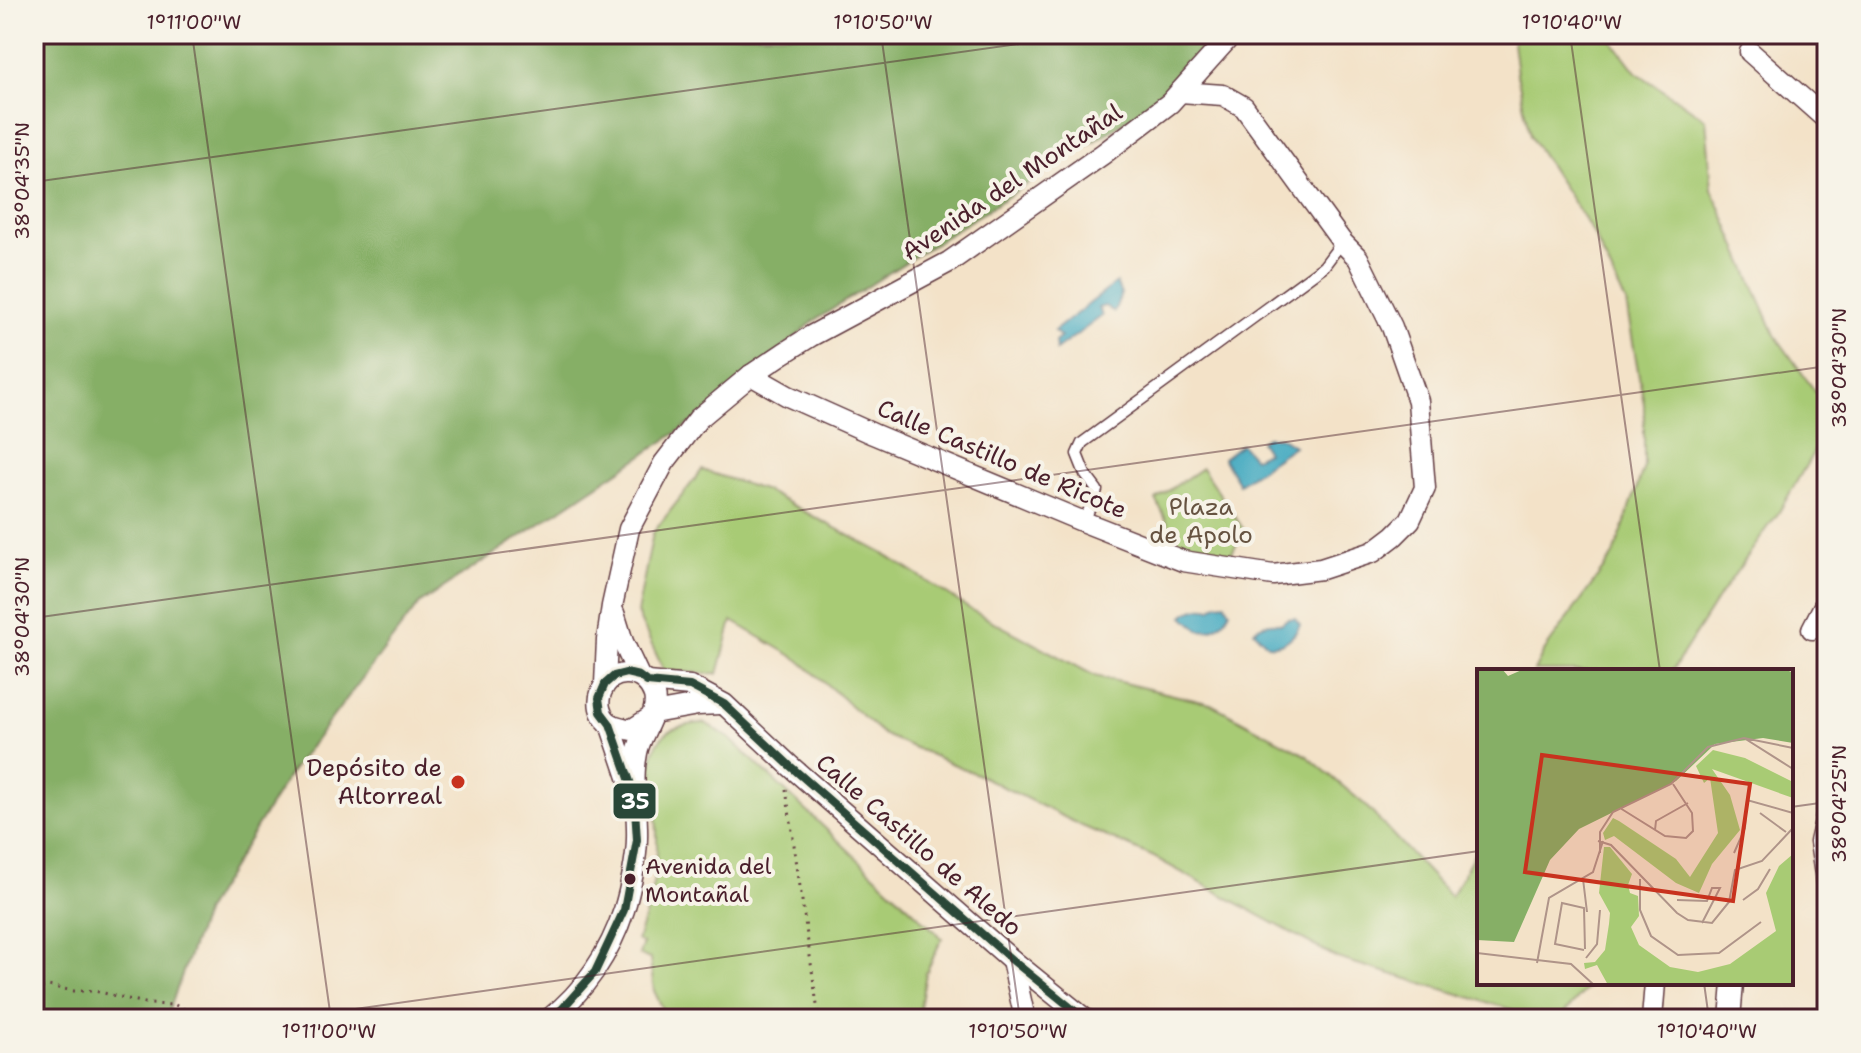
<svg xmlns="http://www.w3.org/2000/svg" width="1861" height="1053" font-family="'Shantell Sans',sans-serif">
	<rect width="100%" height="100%" fill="#f7f3e8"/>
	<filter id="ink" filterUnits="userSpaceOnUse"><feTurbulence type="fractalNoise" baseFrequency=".0125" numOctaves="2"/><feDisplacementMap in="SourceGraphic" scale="16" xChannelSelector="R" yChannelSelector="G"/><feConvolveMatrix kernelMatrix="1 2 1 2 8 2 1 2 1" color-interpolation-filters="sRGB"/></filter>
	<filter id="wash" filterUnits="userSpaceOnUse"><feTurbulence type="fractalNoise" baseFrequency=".006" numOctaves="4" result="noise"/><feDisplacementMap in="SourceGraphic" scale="32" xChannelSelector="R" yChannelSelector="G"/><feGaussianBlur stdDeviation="1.8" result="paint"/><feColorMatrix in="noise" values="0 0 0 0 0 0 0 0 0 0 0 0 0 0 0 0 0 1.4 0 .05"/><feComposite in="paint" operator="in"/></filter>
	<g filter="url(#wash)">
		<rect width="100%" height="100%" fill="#f3e2c8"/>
		<g fill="#a8cb74" stroke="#797550" stroke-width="2">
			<polygon points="1512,34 1607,34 1636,72 1706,119 1712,189 1775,335 1827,408 1827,429 1779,512 1720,595 1672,671 1534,671 1543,653 1614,554 1644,467 1644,404 1626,303 1592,231 1530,136 1517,74"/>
			<polygon points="1202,468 1244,530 1228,560 1180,548 1156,499"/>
			<polygon points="702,470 766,491 886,555 973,611 1095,676 1211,704 1306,755 1364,804 1451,897 1479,845 1479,983 1592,983 1559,1019 1544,1019 1337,958 1154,857 1082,826 979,775 884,735 799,660 732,621 718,674 664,671 637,613 653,533"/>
			<path d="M705 723 729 738 942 938 926 973 918 1019H668L654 991 650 959 639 955 643 944 637 940C662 873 660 835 651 766 655 732 673 725 705 723Z"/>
		</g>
		<polygon fill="#86af66" stroke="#686748" stroke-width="2" points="34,34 1234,34 1211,66 814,321 712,409 419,604 290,773 205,911 166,1019 34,1019"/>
		<g fill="#40a8c0" stroke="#456476" stroke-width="2">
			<polygon points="1116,283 1121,294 1114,312 1105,306 1098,308 1102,316 1056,350 1055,342 1061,337 1054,331"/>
			<polygon points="1267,437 1280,437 1294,446 1239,484 1223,458 1241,444 1254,458 1267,452 1260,441"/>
			<path d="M1225 603 1230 611C1225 623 1213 633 1199 630L1184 616C1191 609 1203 606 1211 609L1217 604Z"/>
			<path d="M1295 618 1300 625C1294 638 1282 647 1268 645L1254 631C1260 624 1272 621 1281 624L1287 619Z"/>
		</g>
	</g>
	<g filter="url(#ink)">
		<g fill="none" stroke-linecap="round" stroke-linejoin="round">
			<defs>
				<polyline id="lane" points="1084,522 1097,490 1085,474 1077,454 1082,443 1324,266 1342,242"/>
				<g id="street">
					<polyline points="1750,52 1827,120"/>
					<polyline points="751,375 788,396 873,434 1084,522 1183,561 1273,575 1321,569 1373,552 1394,536 1410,520 1425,488 1418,401 1392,327 1358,258 1342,242 1244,107 1223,95 1180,92"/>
					<polyline points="614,613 623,642 639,676"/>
					<polyline points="1812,629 1827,600"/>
					<polyline points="647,682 690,686 724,704 789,765 1012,960 1085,1019"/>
					<polyline points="605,684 607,640 612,606 629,529 664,463 698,419 751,375 784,353 811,336 949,262 1103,154 1170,103 1232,34"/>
					<polyline points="653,713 698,705 720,704"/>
					<polyline points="610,724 631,786"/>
					<polyline points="1827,812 1820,842 1827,888"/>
					<polyline points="1012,960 1025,1019"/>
					<path d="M549 1019C584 992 610 953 624 910 630 891 637 857 637 838 638 809 631 781 637 753 640 734 659 714 654 695 650 683 640 674 627 674 602 673 590 706 608 722 614 727 624 728 631 730L650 718"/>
					<polyline points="1652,1019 1655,983"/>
					<polyline points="1730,1019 1733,983"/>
				</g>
			</defs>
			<use href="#lane" stroke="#633c43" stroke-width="13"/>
			<use href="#street" stroke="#633c43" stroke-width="23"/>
			<g stroke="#633c43" stroke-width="3" stroke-dasharray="2 6" stroke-linecap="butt">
				<polyline points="786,789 819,1019"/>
				<polyline points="34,990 48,986 74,991 95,991 149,1004 175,1005 188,1011 194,1019"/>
			</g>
			<use href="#lane" stroke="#fff" stroke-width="10"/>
			<use href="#street" stroke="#fff" stroke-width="20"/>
			<defs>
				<g id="bus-1">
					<polyline points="1827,812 1820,842 1827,888"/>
					<polyline points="549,1019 562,1009 595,972 624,910 637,840 634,793 610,724 601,712 599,698 605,684 614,676 626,673 639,676 647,682 690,686 724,704 789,765 1012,960 1085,1019"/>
				</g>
			</defs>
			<use href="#bus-1" stroke="#f7f3e8" stroke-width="14"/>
			<use href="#bus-1" stroke="#294738" stroke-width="8"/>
		</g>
	</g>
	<path fill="none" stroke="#4a1f2b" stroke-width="2" stroke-opacity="0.45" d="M192 34 331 1019M881 34 1020 1019M1570 34 1660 671M34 182 1090 34M34 618 1827 366M1791 807 1827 802M1704 983 1709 1019M284 1019 1479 851"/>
	<circle fill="#c8321e" stroke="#f7f3e8" stroke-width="3" cx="458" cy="782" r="8"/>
	<circle fill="#4a1f2b" stroke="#f7f3e8" stroke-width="3" cx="630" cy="879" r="7"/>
	<g text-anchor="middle" stroke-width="8" stroke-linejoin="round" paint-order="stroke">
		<g font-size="22" fill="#4a1f2b" stroke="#f7f3e8" text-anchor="start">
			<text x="645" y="874">Avenida del<tspan x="645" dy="28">Montañal</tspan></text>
		</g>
		<g font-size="24" fill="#4a1f2b" stroke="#f7f3e8">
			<text transform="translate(1012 182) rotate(-34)" y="8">Avenida del Montañal</text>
			<text transform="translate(1002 459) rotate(23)" y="8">Calle Castillo de Ricote</text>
			<text transform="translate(919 845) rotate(41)" y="8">Calle Castillo de Aledo</text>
		</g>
		<g font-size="24" fill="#665341" stroke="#f7f3e8">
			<text x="1201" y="515">Plaza<tspan x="1201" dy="28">de Apolo</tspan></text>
		</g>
		<g font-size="24" fill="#4a1f2b" stroke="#f7f3e8" text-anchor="end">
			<text x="442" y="776">Depósito de<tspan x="442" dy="28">Altorreal</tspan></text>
		</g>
	</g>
	<g transform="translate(1477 669)">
		<rect width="316" height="316" fill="#f3e2c8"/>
		<path d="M236 81 268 89 316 113V129L235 100 253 126 263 161 235 195 222 224 199 214 137 167 128 171 126 164 136 149 142 152 199 190 213 208 241 164 233 109 227 114 219 97ZM127 178H133L155 205 151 216 153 224 161 227 162 247 154 258 162 276 193 298 221 303 253 295 299 262 289 224 302 197 316 185V316H131L120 296 108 300 107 294 118 293 128 281 132 255 133 244 122 224Z" fill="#a8cb74"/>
		<path d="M0 0H25L31 7 47 0H308L316 4V74L286 69 238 75 199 112 102 160 73 191 37 273 0 271Z" fill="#86af66"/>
		<path fill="none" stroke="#af9489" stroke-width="2" d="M267 69 316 100M143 139 188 167 209 169 216 162 215 144 196 115M283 144 309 163M178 161 179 152 211 134M121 172 134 176 200 244 211 251 235 254 252 233 258 201 285 192 316 159M123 184V163L136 143 194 115 231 78 267 69 316 79M257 184 268 159 270 131 316 144M106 210 110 243M163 210V241L174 267 201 286 242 284 284 253M200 231 230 232 235 219H243L225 254M266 231 281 220 293 200M107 281 78 275 85 234 107 239 108 280M0 284 94 295 117 316M109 289 120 275 123 241M60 294 72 229 116 203 126 172"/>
		<path fill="#c8321e" fill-opacity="0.15" stroke="#c8321e" stroke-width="4" d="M65 86 273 115 256 232 48 203Z"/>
		<rect width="316" height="316" fill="none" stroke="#4a1f2b" stroke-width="4"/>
	</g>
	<rect stroke="#f7f3e8" stroke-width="3" x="612" y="782" width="45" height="38" rx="8" fill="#294738"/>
	<g font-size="22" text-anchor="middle" font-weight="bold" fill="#fff">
		<text x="635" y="809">35</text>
	</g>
	<rect width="1861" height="1053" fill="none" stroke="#f7f3e8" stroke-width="88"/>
	<rect x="44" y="44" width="1773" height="965" fill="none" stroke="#4a1f2b" stroke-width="3"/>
	<g font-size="20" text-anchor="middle" fill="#4a1f2b">
		<text x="194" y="29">1°11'00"W</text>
		<text x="883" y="29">1°10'50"W</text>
		<text x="1572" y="29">1°10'40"W</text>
		<text transform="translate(22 181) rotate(-90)" y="7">38°04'35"N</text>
		<text transform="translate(1839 368) rotate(-90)" y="7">38°04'30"N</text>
		<text transform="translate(22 617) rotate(-90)" y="7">38°04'30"N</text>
		<text transform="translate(1839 804) rotate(-90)" y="7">38°04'25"N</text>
		<text x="329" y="1038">1°11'00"W</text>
		<text x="1018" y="1038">1°10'50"W</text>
		<text x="1707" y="1038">1°10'40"W</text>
	</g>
</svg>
